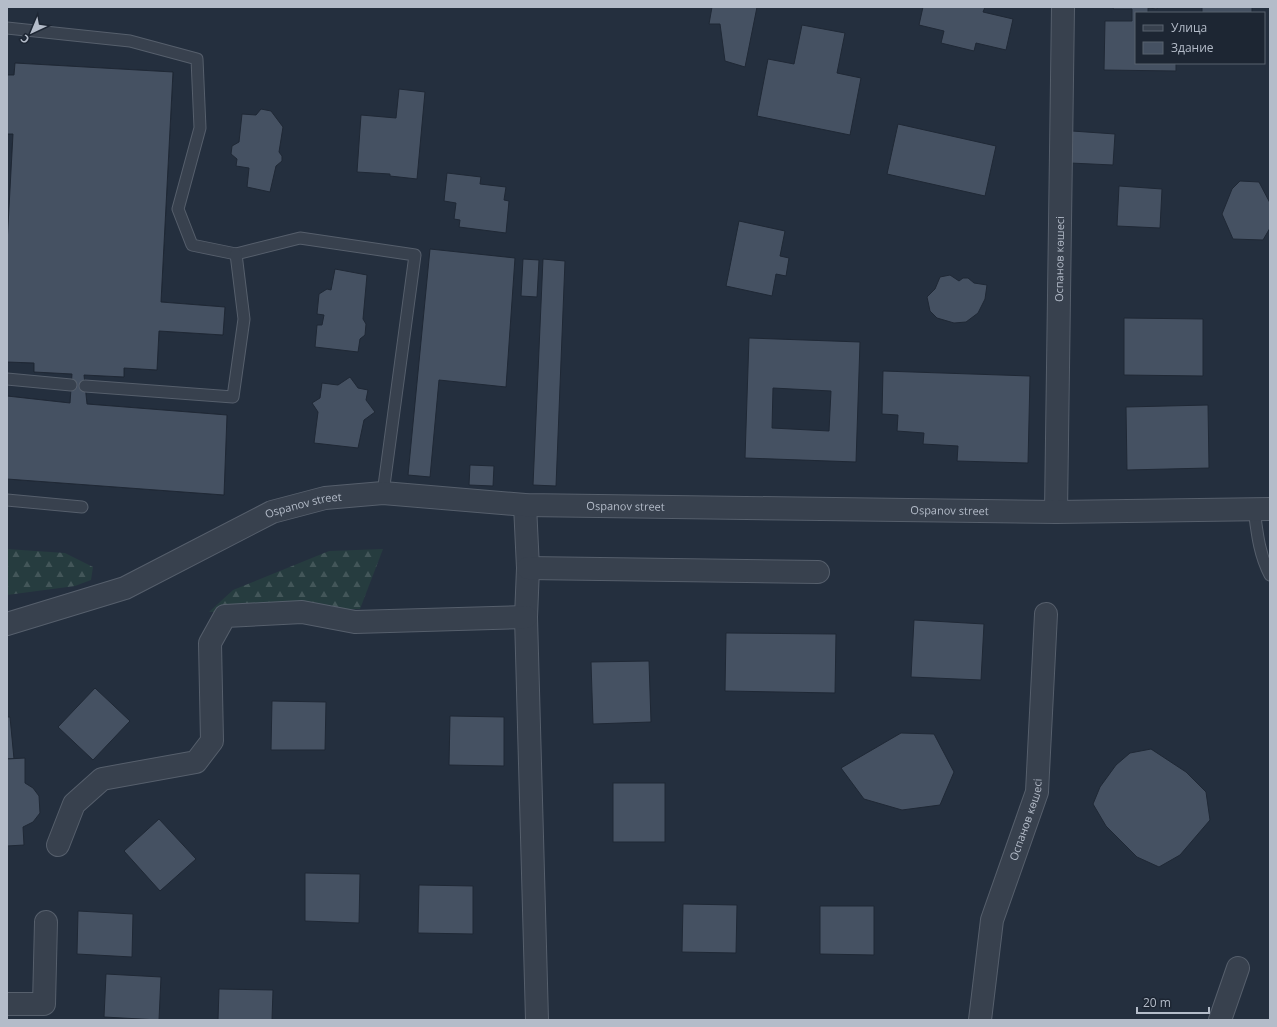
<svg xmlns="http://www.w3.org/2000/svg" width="1277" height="1027" font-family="'Open Sans',sans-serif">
	<defs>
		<pattern id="forest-firs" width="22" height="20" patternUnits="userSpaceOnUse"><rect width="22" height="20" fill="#263c3f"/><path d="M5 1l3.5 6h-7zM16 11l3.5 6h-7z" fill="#435659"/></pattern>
	</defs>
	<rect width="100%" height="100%" fill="#242f3e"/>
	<g fill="url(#forest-firs)">
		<polygon points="7,549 65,553 93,567 91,580 75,586 7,595"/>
		<polygon points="383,549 360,609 209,612 233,590 329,551"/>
	</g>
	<g fill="#455162" stroke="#1f2835" fill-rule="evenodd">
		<polygon points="712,7 757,7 745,67 725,61 720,24 709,24"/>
		<polygon points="923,7 985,7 983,12 1013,19 1006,50 976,43 974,51 941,43 944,31 919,25"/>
		<polygon points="1114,7 1157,7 1157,9 1148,8 1148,13 1136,13 1136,63 1176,63 1176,71 1104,70 1105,21 1132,21 1132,9 1113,9"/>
		<rect x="1202" y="7" width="50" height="6"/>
		<polygon points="802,25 845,33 837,73 861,78 850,135 757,116 768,59 794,64"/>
		<polygon points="15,63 173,72 161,302 225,307 223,335 159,331 157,370 124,368 124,377 84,375 87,404 227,415 224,495 7,479 7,396 70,403 72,374 34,372 34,363 7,362 7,244 13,134 7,134 7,75 14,75"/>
		<polygon points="15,63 173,72 161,302 225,307 223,335 159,331 157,370 124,368 124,377 84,375 87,404 227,415 224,495 7,479 7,396 70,403 72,374 34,372 34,363 7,362 7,244 13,134 7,134 7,75 14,75"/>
		<polygon points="399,89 425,92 417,179 390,176 390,174 357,172 361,115 396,118"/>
		<polygon points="261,109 271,111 283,127 279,152 282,156 282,161 276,166 270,192 247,187 249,168 236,166 237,159 231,154 232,146 239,142 242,114 256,115"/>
		<polygon points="898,124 996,146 985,196 887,174"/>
		<polygon points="1072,131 1115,134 1113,165 1070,163"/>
		<polygon points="447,173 481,177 480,184 506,187 504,200 509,201 506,233 459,227 460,220 454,219 456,203 444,201"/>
		<polygon points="1240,181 1259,182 1270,203 1270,228 1263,240 1233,239 1222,214 1232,189"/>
		<polygon points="1119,186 1162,189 1160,228 1117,226"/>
		<polygon points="739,221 785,231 780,256 789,258 786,276 776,274 772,296 726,286"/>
		<polygon points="430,249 515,258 506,387 439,380 430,477 408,475"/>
		<polygon points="523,259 539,260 537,297 521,296"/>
		<polygon points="543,259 565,261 556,486 533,485"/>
		<polygon points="335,269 367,275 363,319 366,324 365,335 360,339 358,352 315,347 317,325 322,325 324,315 317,314 319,294 327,289 331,290"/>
		<polygon points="950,275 959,281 963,278 968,278 974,283 987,285 985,299 978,313 966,322 954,323 937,318 930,311 927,297 935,289 940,277"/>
		<polygon points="1124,318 1203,319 1203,376 1124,375"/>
		<path d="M749 338 860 342 856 462 745 458ZM773 388 831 391 829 431 772 428Z"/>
		<polygon points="883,371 1030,376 1028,463 957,461 958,446 923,444 924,433 897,431 898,415 882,414"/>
		<polygon points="350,377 358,388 368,390 366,400 375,412 364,420 358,448 314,443 318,412 312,403 320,398 322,383 338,385"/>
		<polygon points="1208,405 1209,468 1127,470 1126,407"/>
		<polygon points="470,465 494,466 493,486 469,485"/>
		<polygon points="914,620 984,624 981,680 911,677"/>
		<polygon points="726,633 836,634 835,693 725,691"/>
		<polygon points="649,661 651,722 593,724 591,662"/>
		<polygon points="95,688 130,721 93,760 58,727"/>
		<polygon points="272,701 326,702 325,750 271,750"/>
		<polygon points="450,716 504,717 504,766 449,765"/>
		<polygon points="7,717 10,717 14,759 7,759"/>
		<polygon points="901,733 934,734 954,772 940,805 902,810 864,799 841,768"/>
		<polygon points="1151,749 1186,772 1206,792 1210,820 1180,855 1159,867 1137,857 1106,826 1093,804 1100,787 1116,765 1130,753"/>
		<polygon points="25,758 25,783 33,788 39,796 40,813 33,822 23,827 24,845 7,846 7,759"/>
		<rect x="613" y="783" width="52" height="59"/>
		<polygon points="159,819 196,859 160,891 124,851"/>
		<polygon points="305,873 360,874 359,923 305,921"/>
		<polygon points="419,885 473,886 473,934 418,933"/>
		<polygon points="683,904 737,905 736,953 682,952"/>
		<polygon points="820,906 874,906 874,955 820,954"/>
		<polygon points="78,911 133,914 132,957 77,954"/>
		<polygon points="106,974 161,977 159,1020 104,1017"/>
		<polygon points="219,989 273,990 272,1020 218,1020"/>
	</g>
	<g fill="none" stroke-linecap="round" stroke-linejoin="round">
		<defs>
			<g id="service">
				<polyline points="7,28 130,41 197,59 200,128 178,209 192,245 236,254 300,238 415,255 383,493"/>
				<polyline points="7,379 71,385"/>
				<polyline points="85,386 233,397 244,319 236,254"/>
				<polyline points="7,500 82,507"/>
				<path d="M1254 509C1257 532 1259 554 1270 575"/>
			</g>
			<g id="minor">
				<polyline points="525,505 528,568 526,617 537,1020"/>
				<path id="s1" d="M1056 512 1063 7"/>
				<polyline points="528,568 818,572"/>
				<polyline points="58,845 74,804 102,779 196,762 212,741 210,643 225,616 302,612 355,622 526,617"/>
				<polyline points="7,1004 44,1004 46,922"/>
				<path id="s2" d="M980 1020 992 920 1037 792 1046 614"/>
				<polyline points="1220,1020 1238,968"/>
			</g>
			<g id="tertiary">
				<path id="s3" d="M7 624 125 588 272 512 325 498 383 493 525 505 1056 512 1270 509"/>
			</g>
		</defs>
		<use href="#service" stroke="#565f6c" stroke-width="13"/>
		<use href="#minor" stroke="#565f6c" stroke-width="24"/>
		<use href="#tertiary" stroke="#565f6c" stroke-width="24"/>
		<use href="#service" stroke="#38414e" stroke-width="11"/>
		<use href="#minor" stroke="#38414e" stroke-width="22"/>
		<use href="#tertiary" stroke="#38414e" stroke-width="22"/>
	</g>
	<g text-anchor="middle" stroke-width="3" stroke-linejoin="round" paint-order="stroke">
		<g font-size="11" fill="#b4bcc9" stroke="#1d2633">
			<text dy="4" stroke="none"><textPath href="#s1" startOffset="253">Оспанов көшесі</textPath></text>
			<text dy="4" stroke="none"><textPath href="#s3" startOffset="645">Ospanov street</textPath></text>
			<text dy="4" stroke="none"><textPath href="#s3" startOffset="321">Ospanov street</textPath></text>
			<text dy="4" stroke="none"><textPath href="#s3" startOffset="969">Ospanov street</textPath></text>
			<text dy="4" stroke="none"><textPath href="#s2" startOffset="207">Оспанов көшесі</textPath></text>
		</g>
	</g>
	<rect width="1277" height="1027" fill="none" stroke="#b4bcc9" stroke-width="16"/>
	<rect x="1135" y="12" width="130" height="52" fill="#1d2633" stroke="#59626f"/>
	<rect x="1143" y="25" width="20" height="6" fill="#38414e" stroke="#59626f"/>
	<text x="1171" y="32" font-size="12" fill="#b4bcc9">Улица</text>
	<rect x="1143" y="42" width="20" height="12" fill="#455162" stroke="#59626f"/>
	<text x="1171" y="52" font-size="12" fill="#b4bcc9">Здание</text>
	<g transform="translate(32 32) rotate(224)" stroke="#1d2633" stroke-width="3" paint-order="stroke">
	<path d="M0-3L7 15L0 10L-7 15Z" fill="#b4bcc9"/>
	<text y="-6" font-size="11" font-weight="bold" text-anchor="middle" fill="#b4bcc9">С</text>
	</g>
	<path d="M1137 1007v6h72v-6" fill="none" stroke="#b4bcc9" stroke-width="2"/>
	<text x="1143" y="1007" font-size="12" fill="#b4bcc9" stroke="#1d2633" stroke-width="3" paint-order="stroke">20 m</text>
</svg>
